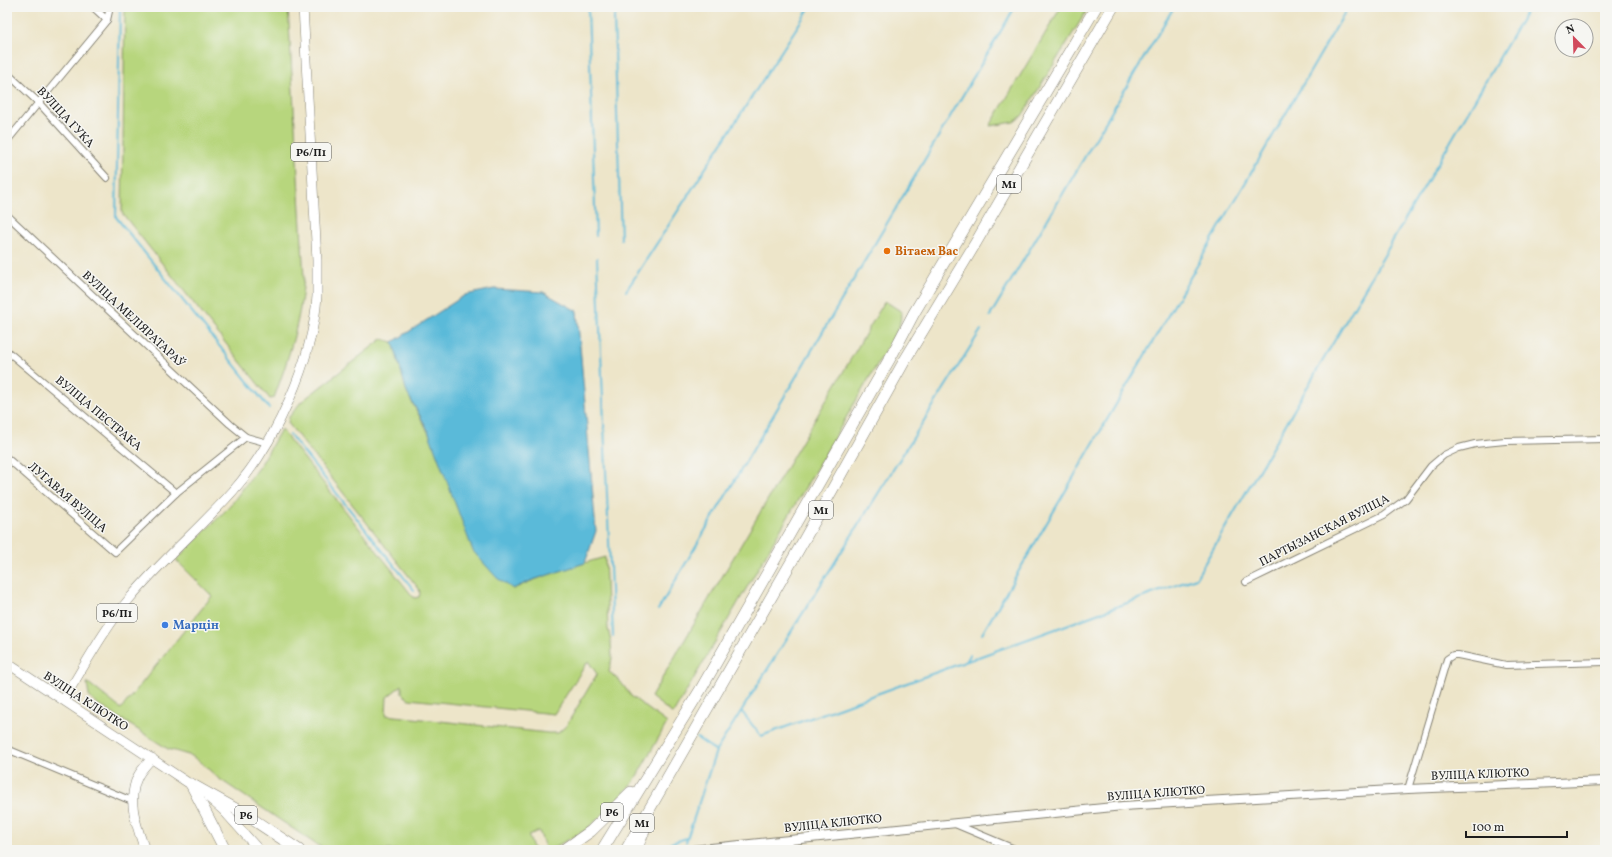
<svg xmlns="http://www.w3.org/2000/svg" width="1612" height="857" font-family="Vollkorn,serif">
	<rect width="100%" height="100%" fill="#f6f6f2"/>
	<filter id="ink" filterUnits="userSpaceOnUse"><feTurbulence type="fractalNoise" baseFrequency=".025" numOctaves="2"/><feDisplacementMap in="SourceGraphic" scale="8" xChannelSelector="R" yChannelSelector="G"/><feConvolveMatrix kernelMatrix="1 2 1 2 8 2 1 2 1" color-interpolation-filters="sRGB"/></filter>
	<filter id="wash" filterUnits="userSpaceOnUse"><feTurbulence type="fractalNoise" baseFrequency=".012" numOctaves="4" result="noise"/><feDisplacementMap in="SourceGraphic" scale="16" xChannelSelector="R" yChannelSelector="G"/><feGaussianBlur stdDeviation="0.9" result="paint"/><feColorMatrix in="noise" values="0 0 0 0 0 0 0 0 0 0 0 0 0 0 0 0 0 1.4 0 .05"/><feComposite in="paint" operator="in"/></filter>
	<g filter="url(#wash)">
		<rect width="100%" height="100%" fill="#ede5c9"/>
		<g fill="#b7d67d" stroke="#6a794c" fill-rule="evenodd">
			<path d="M125 7H288L304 278C300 323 289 357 274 398L270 399 122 213Z"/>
			<polygon points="1061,7 1089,7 1022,116 1014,122 990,126"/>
			<polygon points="885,301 902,312 899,327 673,714 651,697"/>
			<path d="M382 339 393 342 407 393 513 589C543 575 574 566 605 557L608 629 611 642 612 658 609 672 620 681 631 696 667 723 633 783 611 807 586 830 549 850H546L539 831 528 835 534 850H327L317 845 218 778 205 766 192 756 168 749 93 701 89 696 87 682 121 709 212 596 176 560 230 506 263 461 281 429 414 598 419 597 420 593 419 589 288 423 289 417 301 402ZM588 661 597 674 566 726 558 733H548L386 715 387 697 402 685V694L409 699 554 714Z"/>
		</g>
		<polygon fill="#5abad9" stroke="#3b6b7a" points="494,289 543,292 577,311 596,531 585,563 530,581 513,589 497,578 473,551 427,428 407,393 393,342 465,295"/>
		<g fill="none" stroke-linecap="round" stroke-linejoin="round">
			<g stroke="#5abad9" stroke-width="2">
				<polyline points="120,7 116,217 269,408"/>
				<polyline points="588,7 596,236"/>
				<polyline points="621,7 614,17 621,239"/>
				<polyline points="597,258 613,636"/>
				<polyline points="626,291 810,7"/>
				<polyline points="990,316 1174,7"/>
				<polyline points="290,435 414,590"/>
				<polyline points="658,610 1015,7"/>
				<polyline points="982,634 1348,7"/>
				<polyline points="967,660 970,655"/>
				<polyline points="742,712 761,736 1196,578 1529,7"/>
				<polyline points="697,738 716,751"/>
				<polyline points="686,842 716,751 981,330"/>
				<polyline points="662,850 671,843 687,838"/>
			</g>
		</g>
	</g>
	<g filter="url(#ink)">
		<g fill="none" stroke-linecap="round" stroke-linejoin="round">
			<defs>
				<g id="street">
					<polyline points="93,7 107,20"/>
					<polyline points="7,73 38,102 107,178"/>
					<polyline points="7,141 107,20 110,7"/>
					<polyline points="7,215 230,424 246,437 268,443"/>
					<polyline points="7,351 176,493"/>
					<polyline points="7,458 115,552 176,493 246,437"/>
					<polyline points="1246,582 1384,515 1406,499 1431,466 1444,455 1459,448 1475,444 1505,441 1605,439"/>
					<polyline points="7,749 132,801"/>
					<polyline points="1408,789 1447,659 1453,655 1458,655 1506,665 1605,662"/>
					<polyline points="955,824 1017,850"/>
				</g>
				<polyline id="secondary" points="692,850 1123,806 1408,789 1605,781"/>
				<g id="primary">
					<polyline points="7,663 196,788"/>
					<path d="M64 699C85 665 104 629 130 598 162 560 200 528 233 491 275 444 313 360 317 296 317 284 317 272 317 260L303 7"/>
					<polyline points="209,798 223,810 259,850"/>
					<path d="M145 850C137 827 126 800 138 776 141 770 147 764 152 758"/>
				</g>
				<g id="highway">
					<polyline points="191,784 243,813 299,850"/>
					<polyline points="191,784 225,850"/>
					<polyline points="564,850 591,831 631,792"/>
					<polyline points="602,850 701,689 893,353 914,313 1096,7"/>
					<polyline points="626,850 804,540 905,360 975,244 1113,7"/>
					<polyline points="636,850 644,831"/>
				</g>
			</defs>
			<use href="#street" stroke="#848072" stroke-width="8"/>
			<use href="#secondary" stroke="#848072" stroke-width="10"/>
			<use href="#primary" stroke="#848072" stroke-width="10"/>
			<use href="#highway" stroke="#848072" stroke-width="12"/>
			<use href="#street" stroke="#fff" stroke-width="6"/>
			<use href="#secondary" stroke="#fff" stroke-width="8"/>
			<use href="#primary" stroke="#fff" stroke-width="9"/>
			<use href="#highway" stroke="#fff" stroke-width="11"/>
		</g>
	</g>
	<circle fill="#e8710a" stroke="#f6f6f2" stroke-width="1.5" cx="887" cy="251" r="4"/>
	<circle fill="#3f7fe0" stroke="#f6f6f2" stroke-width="1.5" cx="165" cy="625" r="4"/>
	<g text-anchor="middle" stroke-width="3" stroke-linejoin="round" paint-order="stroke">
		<g fill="#f6f6f2" stroke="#5d5d5c" stroke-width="1">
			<rect x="291" y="143" width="40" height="18" rx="3"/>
			<rect x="997" y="175" width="24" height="18" rx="3"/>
			<rect x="809" y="501" width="24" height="18" rx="3"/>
			<rect x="97" y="604" width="40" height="18" rx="3"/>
			<rect x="601" y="803" width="22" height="18" rx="3"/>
			<rect x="235" y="806" width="22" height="18" rx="3"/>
			<rect x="630" y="814" width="24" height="18" rx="3"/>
		</g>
		<g font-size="11" font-weight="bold" fill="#1c1c1c">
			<text x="311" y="156">Р6/П1</text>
			<text x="1009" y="188">М1</text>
			<text x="821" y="514">М1</text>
			<text x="117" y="617">Р6/П1</text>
			<text x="612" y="816">Р6</text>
			<text x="246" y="819">Р6</text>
			<text x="642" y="827">М1</text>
		</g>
		<g font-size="12" fill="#1c1c1c" stroke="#f6f6f2">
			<text transform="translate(66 117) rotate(47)" y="4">ВУЛІЦА ГУКА</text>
			<text transform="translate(134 319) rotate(43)" y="4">ВУЛІЦА МЕЛІЯРАТАРАЎ</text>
			<text transform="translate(99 413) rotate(40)" y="4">ВУЛІЦА ПЕСТРАКА</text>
			<text transform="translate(68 497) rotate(41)" y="4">ЛУГАВАЯ ВУЛІЦА</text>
			<text transform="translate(1324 530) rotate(-27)" y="4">ПАРТЫЗАНСКАЯ ВУЛІЦА</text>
			<text transform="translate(86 701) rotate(33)" y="4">ВУЛІЦА КЛЮТКО</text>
			<text transform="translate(1480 774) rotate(-2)" y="4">ВУЛІЦА КЛЮТКО</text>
			<text transform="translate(1156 793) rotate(-4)" y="4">ВУЛІЦА КЛЮТКО</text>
			<text transform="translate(833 823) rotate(-6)" y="4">ВУЛІЦА КЛЮТКО</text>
		</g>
		<g font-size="12" font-weight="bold" fill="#c56008" stroke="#f6f6f2" text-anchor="start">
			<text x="895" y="255">Вітаем Вас</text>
		</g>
		<g font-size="12" font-weight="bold" fill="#366cbe" stroke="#f6f6f2" text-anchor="start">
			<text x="173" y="629">Марцін</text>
		</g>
	</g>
	<rect width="1612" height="857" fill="none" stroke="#f6f6f2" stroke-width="24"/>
	<g transform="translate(1574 38) rotate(337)"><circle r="19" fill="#f6f6f2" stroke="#9f9f9c"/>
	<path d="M0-3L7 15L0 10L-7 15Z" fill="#d1495b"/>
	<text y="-6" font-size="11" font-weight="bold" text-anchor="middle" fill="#1c1c1c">N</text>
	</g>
	<path d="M1466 831v6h101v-6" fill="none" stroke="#1c1c1c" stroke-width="2"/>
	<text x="1472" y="831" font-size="12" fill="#1c1c1c" stroke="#f6f6f2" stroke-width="3" paint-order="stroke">100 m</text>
</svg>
